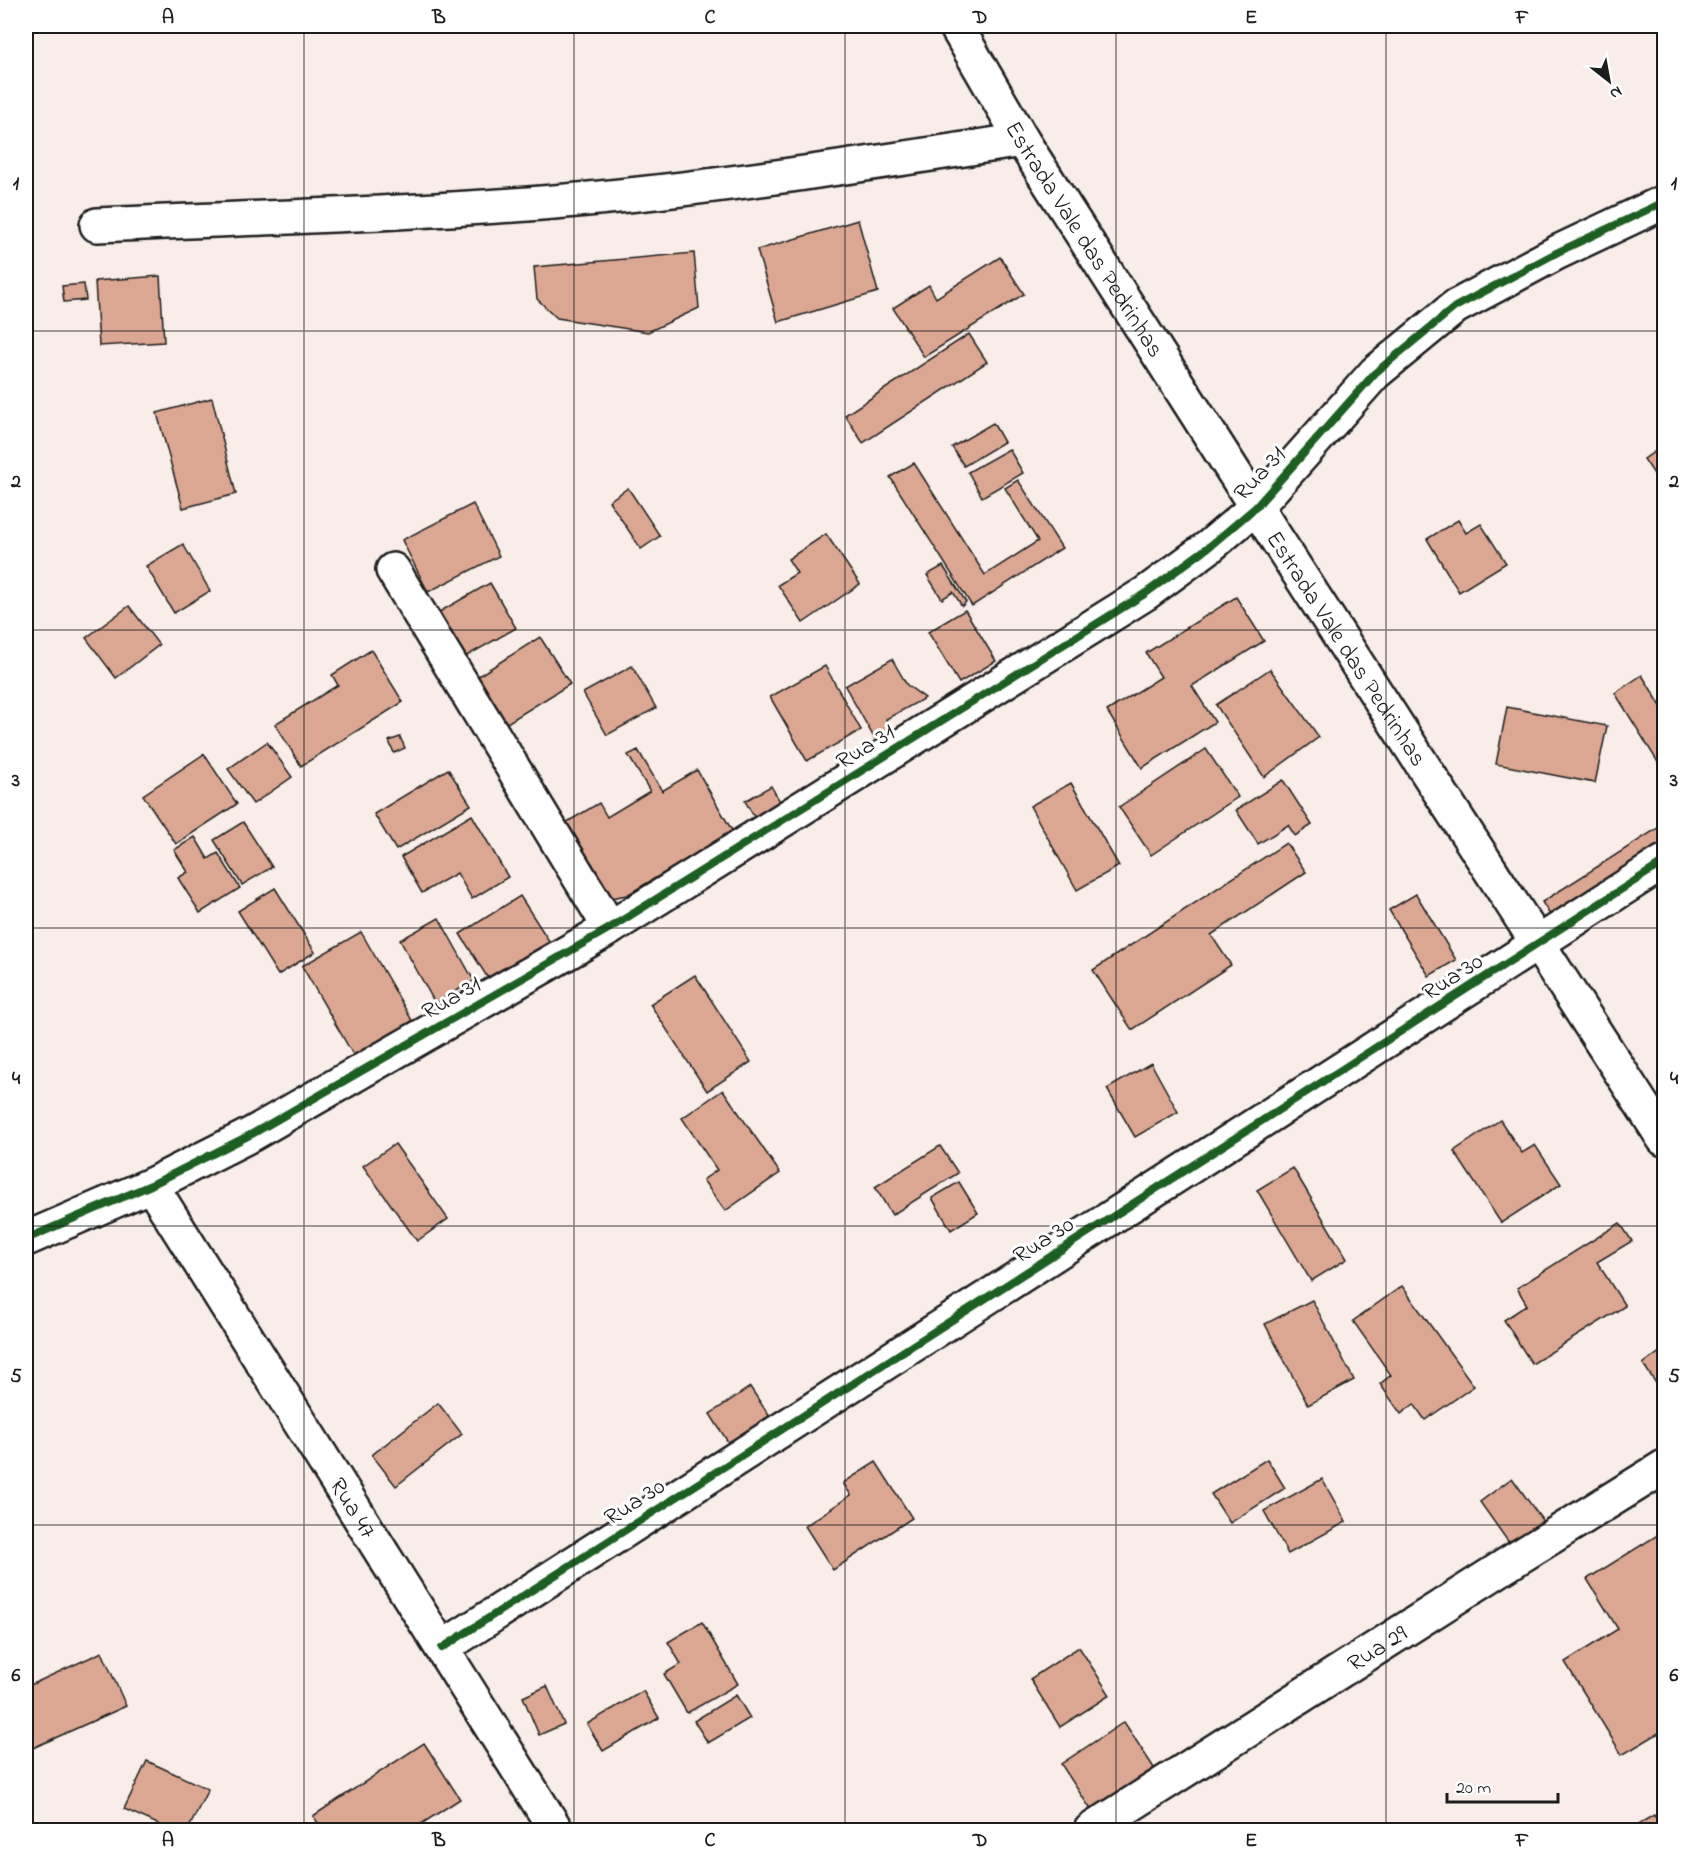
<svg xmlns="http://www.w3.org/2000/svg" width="1690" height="1856" font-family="'Indie Flower',sans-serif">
	<rect width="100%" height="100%" fill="#f8ede9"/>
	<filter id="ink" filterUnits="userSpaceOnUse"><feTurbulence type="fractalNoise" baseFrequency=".0167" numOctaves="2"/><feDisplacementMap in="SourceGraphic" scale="12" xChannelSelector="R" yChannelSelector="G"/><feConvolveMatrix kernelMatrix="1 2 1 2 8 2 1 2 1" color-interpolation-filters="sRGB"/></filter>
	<g filter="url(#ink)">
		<g fill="#dca792" stroke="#1c1c1c" stroke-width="1.5">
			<polygon points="858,220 878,292 778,322 757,250"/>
			<polygon points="694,253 699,308 648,332 557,318 537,299 534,267"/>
			<polygon points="1000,257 1024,294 924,357 893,308 929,285 936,298"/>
			<polygon points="160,276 164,342 99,346 95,281"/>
			<polygon points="84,284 86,300 64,302 62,286"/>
			<polygon points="969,334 987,362 863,443 845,415"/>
			<polygon points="212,398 236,494 183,508 157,413"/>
			<polygon points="993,423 1004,442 964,466 952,447"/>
			<polygon points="1664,445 1664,489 1644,459"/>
			<polygon points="1009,449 1023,473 982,497 968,472"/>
			<polygon points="914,463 985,575 1038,541 1005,488 1018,480 1062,548 972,606 890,477"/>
			<polygon points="628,488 660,536 641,549 609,501"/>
			<polygon points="473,504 499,556 428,592 402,540"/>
			<polygon points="1458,520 1466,533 1481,524 1506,563 1459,592 1427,539"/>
			<polygon points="826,534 860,584 803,623 778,585 797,573 788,559"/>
			<polygon points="183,544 210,591 174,613 146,566"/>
			<polygon points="943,566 966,602 962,606 953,592 942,599 927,575"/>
			<polygon points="490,583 516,628 465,657 439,612"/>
			<polygon points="1236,597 1264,641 1192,686 1215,722 1142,768 1107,711 1161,677 1146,653"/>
			<polygon points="129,606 159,645 116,678 86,638"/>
			<polygon points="965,610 996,661 959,683 928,632"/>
			<polygon points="540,637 570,684 504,725 475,678"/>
			<polygon points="371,650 403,702 301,766 275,724 338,685 332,675"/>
			<polygon points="892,659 907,685 925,698 886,719 898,741 881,750 845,686"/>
			<polygon points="632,666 656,708 607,735 583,693"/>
			<polygon points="825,666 861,730 807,761 770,697"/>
			<polygon points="1270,669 1319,737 1264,777 1216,705"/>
			<polygon points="1642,675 1664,711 1664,772 1615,693"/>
			<polygon points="1507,707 1607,726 1595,783 1496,764"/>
			<polygon points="400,737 405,748 394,753 389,741"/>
			<polygon points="267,742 292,777 253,804 228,769"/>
			<polygon points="1206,749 1238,797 1151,855 1119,807"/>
			<polygon points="638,750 662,791 697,770 733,832 627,895 606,899 562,825 599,803 607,817 650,791 628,755"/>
			<polygon points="204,754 237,804 176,844 143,795"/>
			<polygon points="448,769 471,805 396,850 374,814"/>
			<polygon points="1283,780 1312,825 1295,836 1288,825 1258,844 1236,810"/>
			<polygon points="1071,783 1119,866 1077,890 1030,806"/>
			<polygon points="771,786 786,812 760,827 745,801"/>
			<polygon points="472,815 508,877 472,899 457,873 422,893 401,857"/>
			<polygon points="243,822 272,867 242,885 214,840"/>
			<polygon points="1664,824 1664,853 1555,923 1542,902"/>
			<polygon points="195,837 208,859 218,853 240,888 200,913 178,878 188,872 174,850"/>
			<polygon points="1286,843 1306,872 1211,935 1231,965 1132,1030 1093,970"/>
			<polygon points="275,888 315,952 278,975 238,911"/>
			<polygon points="1416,894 1456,960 1429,976 1389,910"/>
			<polygon points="520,896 551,944 491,983 460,934"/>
			<polygon points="439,918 474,981 435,1003 400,940"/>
			<polygon points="361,932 414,1024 355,1058 302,966"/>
			<polygon points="695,975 751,1062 707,1091 650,1004"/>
			<polygon points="1151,1063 1178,1112 1135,1137 1107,1089"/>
			<polygon points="723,1090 780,1173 725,1211 703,1180 717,1170 682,1118"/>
			<polygon points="1500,1120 1522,1153 1535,1145 1561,1184 1501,1223 1454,1151"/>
			<polygon points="395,1144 448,1219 417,1241 363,1166"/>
			<polygon points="940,1146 958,1173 892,1215 875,1187"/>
			<polygon points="1293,1168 1347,1259 1311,1281 1257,1190"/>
			<polygon points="959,1182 978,1213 951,1230 932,1198"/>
			<polygon points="1620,1223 1632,1241 1597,1262 1625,1306 1532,1364 1504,1320 1527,1305 1517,1288"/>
			<polygon points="1402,1286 1474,1386 1425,1420 1414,1404 1401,1414 1380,1384 1391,1375 1353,1321"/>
			<polygon points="1312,1300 1354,1380 1308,1405 1265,1324"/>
			<polygon points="1664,1349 1664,1391 1662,1392 1643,1364"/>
			<polygon points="750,1387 774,1423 733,1450 710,1414"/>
			<polygon points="438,1403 462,1434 396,1486 372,1455"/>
			<polygon points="1267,1459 1285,1488 1230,1523 1211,1494"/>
			<polygon points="876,1462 912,1518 833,1570 805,1526 851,1495 843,1483"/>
			<polygon points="1512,1478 1552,1534 1519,1557 1480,1502"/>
			<polygon points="1322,1479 1346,1522 1288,1554 1264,1511"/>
			<polygon points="1664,1531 1664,1730 1622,1755 1565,1662 1618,1629 1587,1579"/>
			<polygon points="702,1622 738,1684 687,1713 664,1674 681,1664 668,1642"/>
			<polygon points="1079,1647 1110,1695 1060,1727 1030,1679"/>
			<polygon points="102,1652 126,1706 26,1751 26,1687"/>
			<polygon points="547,1686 564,1724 539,1735 523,1697"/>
			<polygon points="643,1691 659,1718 603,1751 587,1724"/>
			<polygon points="736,1695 750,1718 708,1743 694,1721"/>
			<polygon points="1124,1722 1156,1771 1093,1813 1061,1764"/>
			<polygon points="424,1743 460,1799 412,1830 323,1830 313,1816"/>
			<polygon points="147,1761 208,1789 188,1830 171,1830 124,1809"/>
			<polygon points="1654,1815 1663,1830 1628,1830"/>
		</g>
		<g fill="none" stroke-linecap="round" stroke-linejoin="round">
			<defs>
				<g id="minor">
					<path d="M97 225C249 218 402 214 554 202 711 189 867 164 1022 140"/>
					<polyline points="393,570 610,928"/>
					<path id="s1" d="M151 1185 556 1830"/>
					<polyline points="26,1239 151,1185 252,1134 610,928 1146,593 1210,546 1256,507 1375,373 1455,307 1558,252 1664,202"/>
					<polyline points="442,1648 1664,862"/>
					<path id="s2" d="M1091 1830 1519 1557 1664 1467"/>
				</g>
				<g id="secondary">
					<path id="s3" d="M956 26 1022 140 1256 507 1664 1139"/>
				</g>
			</defs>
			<use href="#minor" stroke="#1c1c1c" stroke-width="38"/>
			<use href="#secondary" stroke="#1c1c1c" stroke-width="38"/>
			<use href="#minor" stroke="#fff" stroke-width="33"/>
			<use href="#secondary" stroke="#fff" stroke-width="33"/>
			<defs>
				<g id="cycleway">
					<polyline points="26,1239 151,1185 252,1134 610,928 1146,593 1210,546 1256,507 1375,373 1455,307 1558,252 1664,202"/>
					<polyline points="442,1648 1664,862"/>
				</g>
			</defs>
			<use href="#cycleway" stroke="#fff" stroke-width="11"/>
			<use href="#cycleway" stroke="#1b5e20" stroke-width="8"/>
		</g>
	</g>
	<path fill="none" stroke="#1c1c1c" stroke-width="1.5" stroke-opacity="0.55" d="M304 26V1830M574 26V1830M845 26V1830M1116 26V1830M1386 26V1830M26 331H1664M26 630H1664M26 928H1664M26 1226H1664M26 1525H1664"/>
	<g text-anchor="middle" stroke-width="6" stroke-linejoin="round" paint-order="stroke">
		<g font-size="24" fill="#1c1c1c" stroke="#fff">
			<text dy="8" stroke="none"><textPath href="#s3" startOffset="249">Estrada Vale das Pedrinhas</textPath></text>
			<text transform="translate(1259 473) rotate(-47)" y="8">Rua 31</text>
			<text dy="8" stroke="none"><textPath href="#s3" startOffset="735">Estrada Vale das Pedrinhas</textPath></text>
			<text transform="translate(865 746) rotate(-32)" y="8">Rua 31</text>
			<text transform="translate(1452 976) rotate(-33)" y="8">Rua 30</text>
			<text transform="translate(451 997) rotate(-30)" y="8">Rua 31</text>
			<text transform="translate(1043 1239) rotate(-33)" y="8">Rua 30</text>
			<text transform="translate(634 1501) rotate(-33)" y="8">Rua 30</text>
			<text dy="8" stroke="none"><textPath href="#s1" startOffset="381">Rua 47</textPath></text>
			<text dy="8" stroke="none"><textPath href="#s2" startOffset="339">Rua 29</textPath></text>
		</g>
	</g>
	<rect width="1690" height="1856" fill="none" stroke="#fff" stroke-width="66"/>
	<g transform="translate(1609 81) rotate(149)" stroke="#ffffff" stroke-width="4.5" paint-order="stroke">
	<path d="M0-4.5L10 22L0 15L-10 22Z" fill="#1c1c1c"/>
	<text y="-9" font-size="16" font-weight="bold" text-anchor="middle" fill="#1c1c1c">N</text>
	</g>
	<path d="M1447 1793v9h111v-9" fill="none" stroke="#1c1c1c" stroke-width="3"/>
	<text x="1456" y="1793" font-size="18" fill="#1c1c1c" stroke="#ffffff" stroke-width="4.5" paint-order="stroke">20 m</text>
	<rect x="33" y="33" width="1624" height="1790" fill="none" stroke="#1c1c1c" stroke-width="2"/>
	<g font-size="20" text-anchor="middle" font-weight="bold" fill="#1c1c1c">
		<text x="168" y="23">A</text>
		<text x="439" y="23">B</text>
		<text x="710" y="23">C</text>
		<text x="980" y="23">D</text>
		<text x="1251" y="23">E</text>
		<text x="1522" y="23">F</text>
		<text x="16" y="189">1</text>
		<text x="1674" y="189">1</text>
		<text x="16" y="487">2</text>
		<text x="1674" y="487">2</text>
		<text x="16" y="786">3</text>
		<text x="1674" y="786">3</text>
		<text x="16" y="1084">4</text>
		<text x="1674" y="1084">4</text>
		<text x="16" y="1382">5</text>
		<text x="1674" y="1382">5</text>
		<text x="16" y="1681">6</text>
		<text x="1674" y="1681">6</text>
		<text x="168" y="1846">A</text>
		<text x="439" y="1846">B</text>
		<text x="710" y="1846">C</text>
		<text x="980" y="1846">D</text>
		<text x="1251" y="1846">E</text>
		<text x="1522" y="1846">F</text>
	</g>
</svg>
